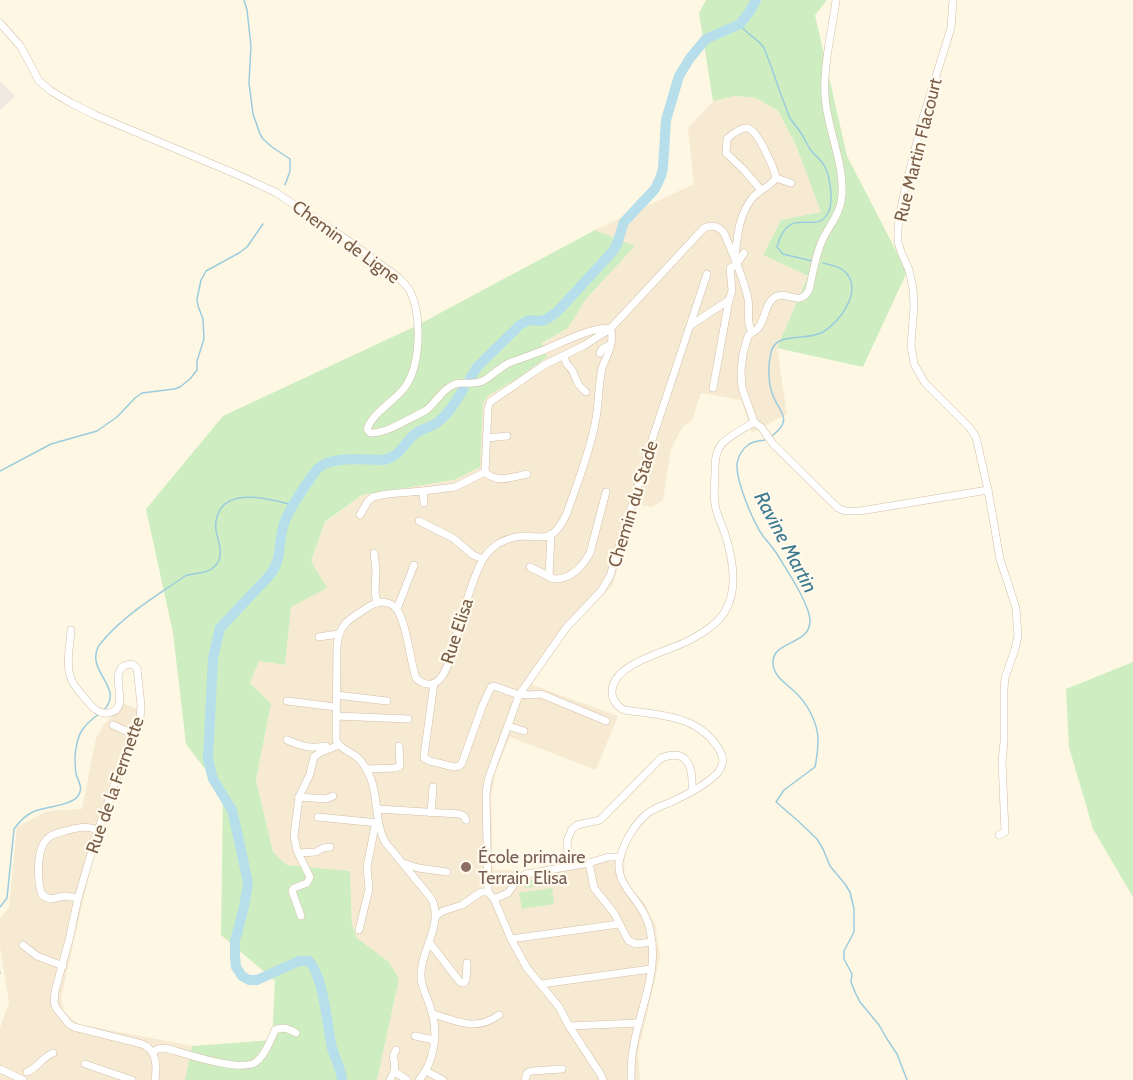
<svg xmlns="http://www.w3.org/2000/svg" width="1133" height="1080" font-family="Cabin,sans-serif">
	<rect width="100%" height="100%" fill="#fef7e4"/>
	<g fill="#f7ead2">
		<polygon points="735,96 756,98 778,111 795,143 821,212 781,220 763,255 808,276 777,348 787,414 752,433 741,400 701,393 692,420 682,428 671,449 663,500 652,507 638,505 612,586 568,630 530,684 618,716 596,770 510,737 496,770 491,797 493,870 510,870 519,873 625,856 624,873 632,890 645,904 655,924 660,957 638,1053 640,1080 377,1080 399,979 389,962 357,939 352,925 350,871 287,865 273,852 256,780 271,704 250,683 259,661 285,665 291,607 311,561 325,523 362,495 454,480 480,467 483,403 489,395 521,376 542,344 568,327 586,299 635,246 595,230 694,184 688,128 713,101"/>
		<polygon points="123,703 144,712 94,853 61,997 64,1012 78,1024 192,1046 185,1080 0,1080 0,1028 9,1003 0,947 0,918 9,908 17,827 48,811 82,809 96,738 104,725"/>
	</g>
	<polygon fill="#eee8df" points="0,81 15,96 0,110"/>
	<g fill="#ceeec1">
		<polygon points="706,0 827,0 815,15 847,156 907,272 863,367 777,348 808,276 763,255 781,220 821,212 795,143 778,111 756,98 735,96 713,101 699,13"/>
		<polygon points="595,230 635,246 586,299 568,328 542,343 547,357 521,376 489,395 483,403 480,467 454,480 362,495 325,522 311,561 327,588 291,607 285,665 259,661 250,683 271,704 256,780 273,852 287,865 350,871 352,925 357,938 389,962 399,979 377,1080 185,1080 192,1046 272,1040 275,981 221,935 223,793 186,744 173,633 146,509 223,416 416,326"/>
		<polygon points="1133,662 1133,897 1093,829 1069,747 1066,689"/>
		<polygon points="552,877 551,885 525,888 524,881"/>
		<polygon points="552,888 554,904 522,909 519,893"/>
	</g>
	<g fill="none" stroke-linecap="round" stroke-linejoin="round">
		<g stroke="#9bccdd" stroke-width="1.5">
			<polyline points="244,0 247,10 251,46 249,83 253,114 260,134 263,139 272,147 290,159 290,171 285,185"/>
			<path d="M740 24C745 34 758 38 764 48 770 63 775 77 780 92 784 101 786 110 790 118 793 123 798 128 801 133 804 138 807 144 810 149 815 156 822 160 825 167 830 177 834 202 828 213 816 237 789 202 777 247L783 254 812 261"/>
			<path d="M772 436C795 418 778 412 772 393 768 381 768 364 771 352 776 331 806 342 823 332 839 322 862 293 847 274 842 267 831 265 823 263"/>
			<path d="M765 440C759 441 753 441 748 445 742 449 738 457 737 464 736 481 753 522 763 536 768 542 773 548 777 554 788 572 803 594 809 614 817 647 771 638 773 664 774 677 787 684 795 692 807 703 818 723 818 740 818 749 817 758 815 767L784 790 776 802 797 820 817 839 823 849 830 866 845 884 850 892 854 909V932L844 951V959L852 974 851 982 855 992 860 1002 879 1025 887 1039 897 1054 907 1080"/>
			<polyline points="0,471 51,444 97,431 117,417 135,398 142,393 174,389 180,387 190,379 197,370 197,361 204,339 203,319 198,306 197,299 201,280 206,271 239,253 247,247 263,224"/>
			<path d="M103 711C126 688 86 673 98 647 100 643 104 640 107 636 129 612 158 595 185 576 195 572 207 575 215 566 225 556 218 542 216 530 215 525 216 517 219 512 230 487 273 500 293 505"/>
			<path d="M0 907 7 898 14 829C19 822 27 814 35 811 46 807 72 805 78 796 84 788 78 781 76 774 75 768 75 762 75 756 77 734 82 726 99 714"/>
			<polyline points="0,972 0,973"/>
		</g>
		<g stroke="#b6deeb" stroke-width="10">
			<polyline points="468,382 477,367 520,325 529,320 538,321 545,320 557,312 613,251 617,244 624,222 655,189 661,176 663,168 666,120 679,76 690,58 706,39 740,24 750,11 756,0"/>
			<path d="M342 1080C341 1068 335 1059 332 1048 327 1025 324 978 309 961H299L257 980H249L242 976 236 967 235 956V941L244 907 248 883 238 836 232 810 213 779 208 759 213 658 220 628 270 575C284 556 277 541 285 521 292 503 306 485 317 469 332 455 364 460 383 460 402 456 403 443 416 433 423 429 431 427 438 422 449 414 457 399 464 388"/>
		</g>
		<defs>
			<g id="minor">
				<path d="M836 0C832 31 821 74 826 105 830 135 844 165 842 195 841 214 829 225 822 241 815 256 813 274 809 290 799 308 788 290 775 297 766 302 765 318 759 327 757 331 752 332 748 336L743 354 741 372 742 388 754 422 761 427 773 444 838 508 845 511H860L988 490"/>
				<polyline points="953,0 951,28 922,121 903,198 898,227 898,242 901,252 909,270 913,288 914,306 911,345 914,364 925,383 969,427 976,437 988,490 1000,559 1016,608 1018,636 1015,649 1005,678 1004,689 1004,742 1002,761 1005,832 999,835"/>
				<path d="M0 23 21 47 39 81 51 91 71 103 95 115 236 174 275 192 343 237 398 277C402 281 407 286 410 291 422 315 421 365 405 387 394 402 374 411 367 429L370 433C386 434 410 418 425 411 435 404 440 392 451 386 460 380 471 386 483 381 492 376 500 367 509 363 518 359 527 357 536 353 554 347 593 325 610 329"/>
				<polyline points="776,178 791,183"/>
				<path d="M735 258C737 236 739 213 754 196 761 189 771 186 776 178 774 168 758 131 748 128 741 127 731 135 727 139L726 153 744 170 761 190"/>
				<polyline points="691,325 729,300 732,291 730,268 736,265 744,253"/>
				<polyline points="600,353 602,349 610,345"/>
				<path d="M564 356C566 368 571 365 574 374 578 384 577 384 586 392"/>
				<polyline points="713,388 729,300"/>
				<polyline points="487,438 507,436"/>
				<path d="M527 474C512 477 497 484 485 472L488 408 490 402 544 365 583 346 610 329 704 228C713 224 720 226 725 235 733 255 744 278 748 299 750 310 746 323 752 332"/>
				<polyline points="423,491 455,487 485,472"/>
				<polyline points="360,515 368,501 373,497 387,494 423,491 424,503"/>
				<polyline points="419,521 453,538 473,555 483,559"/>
				<polyline points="374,553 376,569 375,593 377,603"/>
				<path d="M530 567 554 579C570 580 583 566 590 553L606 492"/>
				<polyline points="549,577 551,534"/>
				<polyline points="397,609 414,565"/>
				<path d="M71 630C70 646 65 667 72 681 76 689 83 696 89 703 94 709 99 714 108 713 136 710 101 666 132 664L137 668 141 705 140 720 121 766 98 830 78 898 69 940 55 991 54 1002 56 1008 69 1024 74 1027 142 1044C157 1050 157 1066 155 1080"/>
				<polyline points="319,637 338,634"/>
				<polyline points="434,683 424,756 424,758 430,761 454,767 459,766 462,763 482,707 491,687 494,686 519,695"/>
				<polyline points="520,694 529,695 541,694 606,721"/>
				<polyline points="336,695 387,701"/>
				<polyline points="287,701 336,707"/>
				<polyline points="336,716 408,719"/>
				<polyline points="113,725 135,735"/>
				<polyline points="508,726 524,731"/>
				<path d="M287 740C301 746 311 749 326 746"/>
				<polyline points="366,769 396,768 400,766 399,746"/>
				<polyline points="299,797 326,799 333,796"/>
				<polyline points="377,809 459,814 464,816 466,820"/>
				<polyline points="431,813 433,787"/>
				<polyline points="318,817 378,823 375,826 367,867 369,889 359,930"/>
				<polyline points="299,853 316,852 323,848 330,847"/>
				<polyline points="403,863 418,868 447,872"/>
				<polyline points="589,863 594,888 614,913 628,940 636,944 652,942"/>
				<path d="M569 866 567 841 572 829 577 825 600 820 661 758C690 747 693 770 692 791"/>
				<polyline points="488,892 486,796 487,786 489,777 519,695 566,628 601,591 610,576 652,440 707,274"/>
				<path d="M78 898 65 896 50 899 42 895C37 881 36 850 47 839 52 833 62 832 69 830 80 827 87 826 98 830"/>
				<polyline points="494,899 508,893 518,879 526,874 589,863 608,857 620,857"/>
				<path d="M301 916 292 891 294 888 307 883 310 877 297 851 294 836 299 797 310 774 314 757C321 750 330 750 338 745"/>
				<polyline points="436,916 443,911 462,905 481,892 488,892 494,899 511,939 527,968 559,1007 569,1026 601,1075 603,1080"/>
				<polyline points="511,939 619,924"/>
				<polyline points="429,942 460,982 464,983 466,980 467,963"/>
				<polyline points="23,945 37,956 63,966"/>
				<polyline points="541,984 651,969"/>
				<path d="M433 1014C458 1021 475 1032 499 1015"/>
				<polyline points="569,1026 639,1023"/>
				<polyline points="415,1036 434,1040"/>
				<path d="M153 1052 158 1049 165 1048C184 1053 241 1073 256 1062 265 1055 271 1040 275 1030 283 1026 289 1029 296 1033"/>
				<polyline points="85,1064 132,1080"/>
				<polyline points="0,1069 23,1080"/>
				<polyline points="426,1071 443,1080"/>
				<path d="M27 1072C38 1068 42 1057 53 1053"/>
				<polyline points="395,1072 407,1080"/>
				<path d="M390 1080C395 1071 396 1066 393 1056L396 1050"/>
				<path d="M419 1080C434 1063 439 1032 431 1010 426 992 418 984 422 965 426 943 443 920 431 898L385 842C373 819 380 791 366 769 363 763 359 758 354 755 347 750 339 748 336 740L337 647C338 630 345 621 359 613 365 609 373 603 380 602 385 602 390 603 394 606 406 616 410 661 416 678 423 685 433 687 440 679 448 669 451 656 454 645 462 619 468 590 480 565 489 546 506 536 528 536 535 537 544 538 551 535 559 530 563 521 567 513 577 484 589 454 595 424 599 406 598 386 602 368 606 357 616 340 610 329"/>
				<polyline points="525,1080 527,1073 532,1071 562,1069"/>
				<path d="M631 1080C631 1068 631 1056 634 1044 640 1009 658 973 651 936 650 928 647 918 642 910 633 894 614 880 620 858 624 842 635 823 648 813 655 808 661 806 669 803 683 796 700 789 712 778 721 771 726 761 720 751 700 715 660 715 624 710 617 706 612 701 612 692 612 663 667 652 688 641 701 634 715 626 724 613 739 590 733 559 725 534 722 524 716 514 715 504 713 493 715 482 715 472 715 463 715 453 721 445 727 437 745 428 754 422"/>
			</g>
		</defs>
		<use href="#minor" stroke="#d1bfa9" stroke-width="8"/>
		<use href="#minor" stroke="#fff" stroke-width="7"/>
	</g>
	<circle fill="#8d6e63" stroke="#fffaed" stroke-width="2" cx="466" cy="867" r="6"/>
	<g text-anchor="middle" stroke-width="4.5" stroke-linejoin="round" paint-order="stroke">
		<g font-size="18" fill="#7a5e47" stroke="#fffaed">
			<text transform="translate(918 150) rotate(-76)" y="6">Rue Martin Flacourt</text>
			<text transform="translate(346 242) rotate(36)" y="6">Chemin de Ligne</text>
			<text transform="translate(633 504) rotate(-73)" y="6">Chemin du Stade</text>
			<text transform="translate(457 631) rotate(-72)" y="6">Rue Elisa</text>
			<text transform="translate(115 785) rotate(-71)" y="6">Rue de la Fermette</text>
		</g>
		<g font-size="18" fill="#785e54" stroke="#fffaed" text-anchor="start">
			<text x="478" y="863">École primaire<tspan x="478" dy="21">Terrain Elisa</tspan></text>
		</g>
		<g font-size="20" font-style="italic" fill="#3d7a90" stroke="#fffaed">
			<text transform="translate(786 542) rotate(62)" y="7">Ravine Martin</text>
		</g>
	</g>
</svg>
